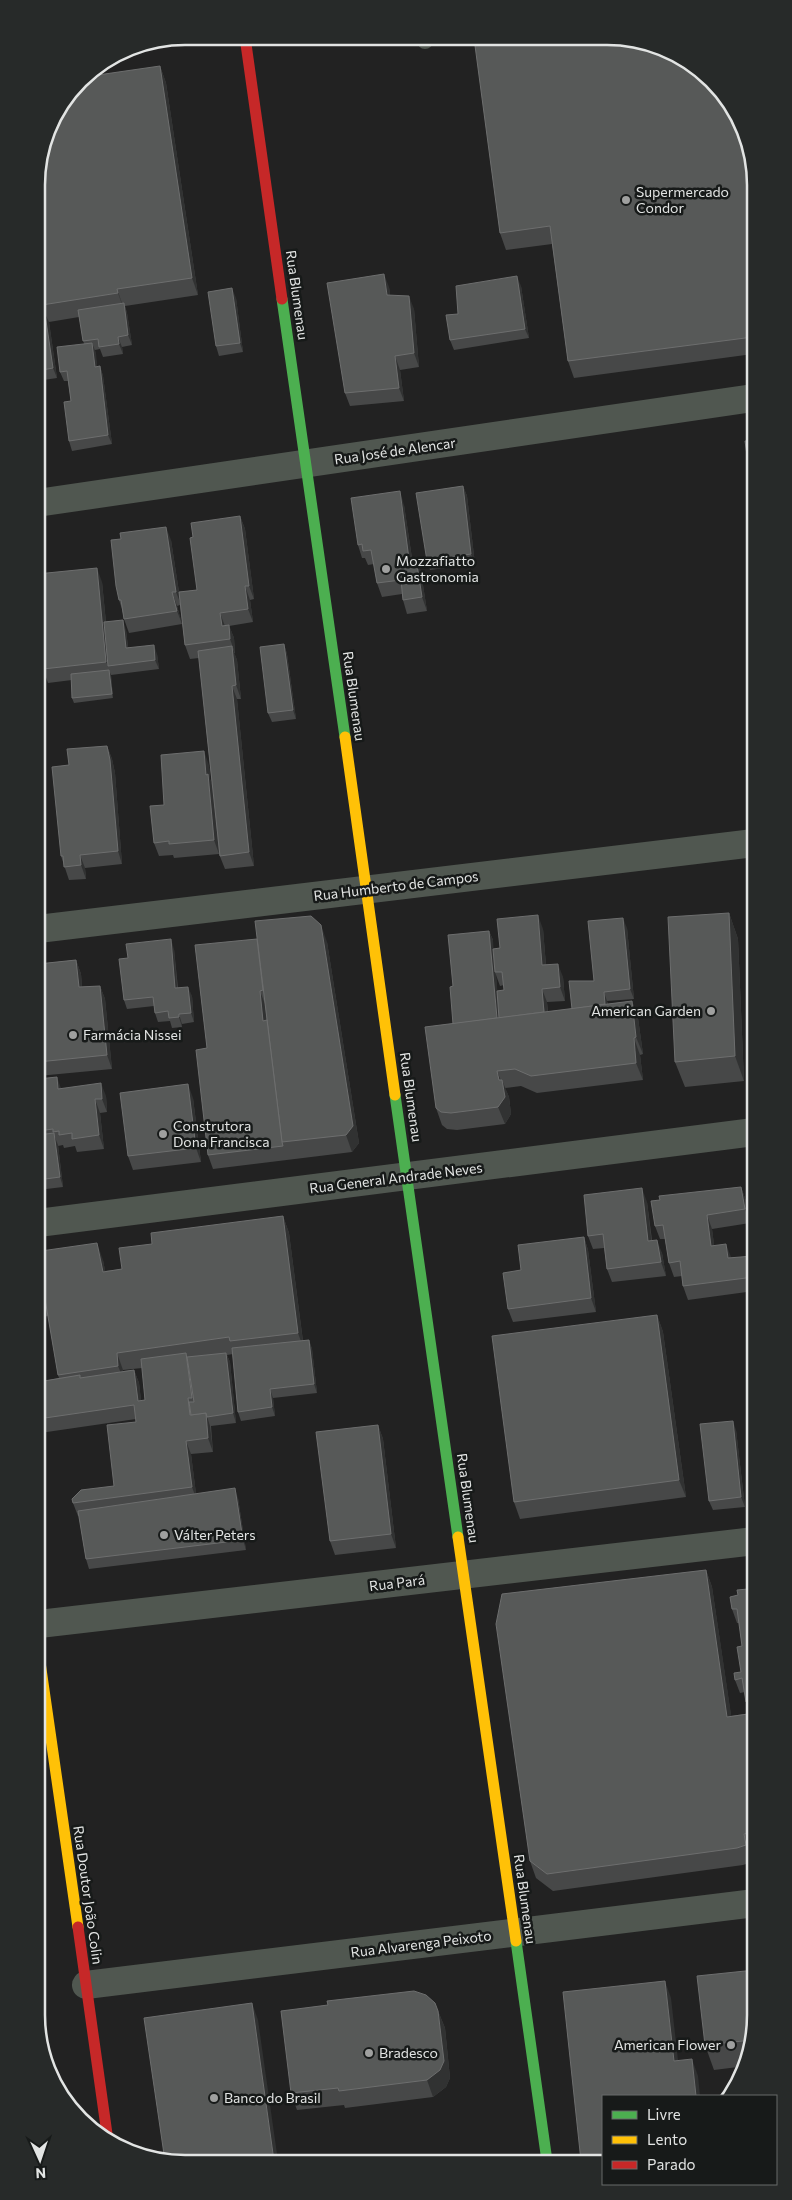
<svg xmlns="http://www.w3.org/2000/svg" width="792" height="2200" font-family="Commissioner,sans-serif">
	<rect width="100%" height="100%" fill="#222"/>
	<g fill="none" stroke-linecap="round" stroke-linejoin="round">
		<polyline stroke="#505750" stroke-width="16" points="425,41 428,38"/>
		<g stroke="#505750" stroke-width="28">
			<polyline points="37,503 753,398"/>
			<polyline points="38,929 754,843"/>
			<polyline points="38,1223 754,1132"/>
			<polyline points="39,1624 755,1541"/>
			<polyline points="86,1985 755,1903"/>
		</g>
		<g stroke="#4caf50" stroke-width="11">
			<polyline points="282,299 345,737"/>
			<polyline points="395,1095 458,1537"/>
			<polyline points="516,1941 547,2161"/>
		</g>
		<g stroke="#ffc107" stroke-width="11">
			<polyline points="345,737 395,1095"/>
			<polyline points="458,1537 516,1941"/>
			<polyline points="39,1655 78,1927"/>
		</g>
		<g stroke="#c62828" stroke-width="11">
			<polyline points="245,37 282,299"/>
			<polyline points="78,1927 108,2141"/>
		</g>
	</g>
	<g fill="#474848" fill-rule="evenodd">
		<polygon points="160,66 166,83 198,295 125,306 127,313 132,345 122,347 123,354 103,357 100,349 95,350 97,367 100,366 103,376 112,444 72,451 69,441 71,401 68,381 64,381 60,372 84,344 79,317 49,322 57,378 37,381 37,175"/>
		<polygon points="753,156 753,354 574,378 568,361 552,244 506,250 500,233"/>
		<polygon points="521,286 529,338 454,350 450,340 458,314"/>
		<polygon points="389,287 390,295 414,309 419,367 400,370 404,401 350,406 345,393"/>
		<polygon points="236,298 243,352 219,356 216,346"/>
		<polygon points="463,486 467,496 475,564 430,570 427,561"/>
		<polygon points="404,505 412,558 416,558 421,572 427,611 407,614 403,600 402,594 382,597 377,583 374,564 368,565 365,558 362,558 358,545"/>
		<polygon points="240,516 245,529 254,599 250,600 253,622 229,626 234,638 235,653 234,653 237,660 241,699 237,699 254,866 225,869 219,854 174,858 173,855 159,856 154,843 164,805 209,765 210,779 212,785 199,658 190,659 185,645 180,605 177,606 182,624 129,633 124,619 122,609 119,600 171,540 179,592 197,590 193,537"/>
		<polygon points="37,574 102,582 106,622 126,630 128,647 157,654 159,669 111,675 113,698 74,703 72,698 72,680 48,683 43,669 38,634 37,634"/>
		<polygon points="284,644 287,654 296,719 272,722 268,713"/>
		<polygon points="37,725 46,808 37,809"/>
		<polygon points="107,746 112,759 115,773 122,864 85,868 86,879 69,880 61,856 69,765"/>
		<polygon points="729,913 738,939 744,1081 685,1087 675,1062"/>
		<path d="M627 928 634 999 607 1001 608 1004 632 1001 638 1018 643 1054 640 1055 643 1080 537 1093 521 1086 505 1088 509 1097 511 1114 505 1124 457 1130 447 1129 442 1125 436 1108 453 1024V986L489 931 493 940V949L500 948 543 929 546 965 563 977 565 1001 547 1002 548 1012 572 1009 594 981ZM496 975 500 986 504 985V990L497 991Z"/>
		<polygon points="327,942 359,1143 352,1152 213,1169 208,1155 207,1048 195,945"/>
		<polygon points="174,949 178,988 192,996 194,1022 182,1024 182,1027 172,1028 170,1021 158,1022 155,1013 154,1006 127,1009 124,1000"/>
		<polygon points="76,960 81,974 82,987 100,986 105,999 112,1069 38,1076 38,964"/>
		<polygon points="38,1079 61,1088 106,1096 107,1112 100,1113 104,1149 77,1152 75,1146 64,1148 63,1145 58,1146 58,1145 63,1187 38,1190"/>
		<polygon points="193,1098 201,1162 133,1170 128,1156"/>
		<polygon points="741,1187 746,1201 750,1223 712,1229 714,1245 731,1258 753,1256 754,1260 754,1291 688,1300 683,1286 682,1276 674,1277 669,1263 665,1239 660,1239 655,1226"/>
		<polygon points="647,1202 652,1240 662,1253 666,1276 612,1282 607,1269 604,1248 593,1249 588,1236"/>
		<path d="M283 1216 289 1233 303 1341 309 1340 312 1349 317 1393 273 1398 275 1416 241 1421 238 1412 233 1354 227 1355 230 1362 236 1423 211 1426 213 1452 191 1454 196 1494 238 1498 246 1550 89 1569 86 1559 79 1516H78L73 1503 114 1486 136 1422V1419L40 1433 38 1427V1382L59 1378 58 1375 48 1316 38 1318V1253L103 1260 105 1271 122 1269 152 1244ZM142 1368 145 1400 141 1401 139 1383 134 1370 123 1371V1370Z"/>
		<polygon points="584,1237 588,1250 596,1312 513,1322 508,1309 521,1270"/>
		<polygon points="657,1315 663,1332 686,1497 520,1519 514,1502"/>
		<polygon points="378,1425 383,1439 396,1548 335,1555 330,1541"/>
		<polygon points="736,1430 745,1507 713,1510 709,1501"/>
		<polygon points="706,1570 712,1587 731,1716 751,1713 746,1702 745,1692 740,1693 735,1680 741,1672 742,1646 739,1623 737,1623 732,1609 738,1595 748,1589 750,1594 755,1594 755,1850 750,1851 752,1862 743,1865 553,1891 536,1878 530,1861"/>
		<polygon points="438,2011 445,2028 450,2078 446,2087 433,2097 345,2108 344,2105 297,2110 291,2093"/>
		<polygon points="755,2024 746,2066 714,2070 705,2045"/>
	</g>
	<g fill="#313232">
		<polygon points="160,66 166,83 198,295 192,278"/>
		<polygon points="384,274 389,287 392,309 387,295"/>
		<polygon points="517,276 521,286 529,338 525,329"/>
		<polygon points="232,288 236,298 243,352 240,343"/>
		<polygon points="117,289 123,306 124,310 118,293"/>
		<polygon points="409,296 414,309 419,367 414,353"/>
		<polygon points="124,303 127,313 132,345 128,335"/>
		<polygon points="45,314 49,322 57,378 53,368"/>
		<polygon points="118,337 122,347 123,354 119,344"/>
		<polygon points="92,343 96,353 98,377 95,367"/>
		<polygon points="395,356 400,370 404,401 399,388"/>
		<polygon points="100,366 103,376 112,444 108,435"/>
		<polygon points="463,486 467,496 475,564 471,554"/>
		<polygon points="400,491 404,505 414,572 409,559"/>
		<polygon points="240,516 245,529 254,599 249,586"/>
		<polygon points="166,527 171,540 181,605 176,592"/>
		<polygon points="416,558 421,572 427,611 422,597"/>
		<polygon points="97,568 102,582 110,665 108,666 106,662"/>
		<polygon points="245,586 250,600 253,622 248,609"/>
		<polygon points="172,592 177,606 182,624 177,611"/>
		<polygon points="220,613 225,626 222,626"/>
		<polygon points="123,620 126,630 129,657 126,648"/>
		<polygon points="229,625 234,638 235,653 230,639"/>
		<polygon points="284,644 287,654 296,719 293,710"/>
		<polygon points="154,645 157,654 159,669 155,660"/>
		<polygon points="232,646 237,660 241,699 236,685"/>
		<polygon points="109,670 111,675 113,698 112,694"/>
		<polygon points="232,686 237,699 254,866 249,852"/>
		<polygon points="37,725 46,808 41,794 37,757"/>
		<polygon points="107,746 112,759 115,773 122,864 118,851"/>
		<polygon points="204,751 209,765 210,779 213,788 219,854 214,840 206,775"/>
		<polygon points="80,855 85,868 86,879 81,865"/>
		<polygon points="729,913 738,939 744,1081 735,1056"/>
		<polygon points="538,915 543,929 547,979 542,965"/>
		<polygon points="623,918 627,928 634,999 630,989"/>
		<polygon points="321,925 327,942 359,1143 352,1152 346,1135"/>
		<polygon points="489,931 493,940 495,972 496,975 500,1021 497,1026"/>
		<polygon points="171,939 174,949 178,997 175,988"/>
		<polygon points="76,960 81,974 83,1001 79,987"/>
		<polygon points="558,964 563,977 565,1001 560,987"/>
		<polygon points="100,986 105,999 112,1069 107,1055"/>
		<polygon points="188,987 192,996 194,1022 191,1013"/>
		<polygon points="542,989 547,1002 549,1029 545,1016"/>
		<polygon points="260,991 265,1004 268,1034 263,1021"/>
		<polygon points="604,992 607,1001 609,1019 605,1009"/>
		<polygon points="632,1001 638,1018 643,1054 636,1037"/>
		<polygon points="179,1014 182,1024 182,1027 179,1017"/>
		<polygon points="634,1038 640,1055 643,1080 636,1063"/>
		<polygon points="497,1071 504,1088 502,1080 509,1097 511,1114 505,1124 498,1107 499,1080"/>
		<polygon points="57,1077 62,1091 58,1089"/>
		<polygon points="101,1083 106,1096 107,1112 102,1099"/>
		<polygon points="188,1084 193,1098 201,1162 196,1148"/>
		<polygon points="95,1099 100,1113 104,1149 99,1135"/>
		<polygon points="54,1135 58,1145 63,1187 60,1177"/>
		<polygon points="741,1187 746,1201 750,1223 745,1209"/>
		<polygon points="642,1188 647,1202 653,1254 648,1241"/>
		<polygon points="707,1215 712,1229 716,1259 711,1246"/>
		<polygon points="283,1216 289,1233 304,1350 298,1333"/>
		<polygon points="584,1237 588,1250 596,1312 591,1298"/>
		<polygon points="657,1240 662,1253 666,1276 661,1262"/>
		<polygon points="97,1243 103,1260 109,1289 103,1272"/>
		<polygon points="726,1244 731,1257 728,1258"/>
		<polygon points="657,1315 663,1332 686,1497 679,1480"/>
		<polygon points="309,1340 312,1349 317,1393 314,1384"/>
		<polygon points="117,1353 123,1370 125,1383 118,1366"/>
		<polygon points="226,1353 230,1362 236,1423 233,1413"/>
		<polygon points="134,1370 139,1383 143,1415 138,1401"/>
		<polygon points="270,1389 273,1398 275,1416 272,1407"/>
		<polygon points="206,1413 210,1426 213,1452 208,1438"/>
		<polygon points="733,1421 736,1430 745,1507 741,1497"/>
		<polygon points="378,1425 383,1439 396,1548 391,1534"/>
		<polygon points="186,1441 191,1454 197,1501 192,1487"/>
		<polygon points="235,1488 238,1498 246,1550 243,1540"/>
		<polygon points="706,1570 712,1587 734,1734 727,1717"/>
		<polygon points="744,1834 750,1851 752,1862 746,1845"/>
		<polygon points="665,1981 671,1998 680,2078 674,2061"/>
		<polygon points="252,2003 258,2020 278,2161 274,2161"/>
		<polygon points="438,2011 445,2028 450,2078 446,2087 433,2097 427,2080"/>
		<polygon points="692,2059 698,2076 700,2096 696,2096"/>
	</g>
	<g fill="#575958" stroke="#6d6e6e">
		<polygon points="474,38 636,39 681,56 712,80 736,111 753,156 753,337 568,361 550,226 500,233"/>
		<polygon points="160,66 192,278 117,289 118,293 42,305 37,268 37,175 52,119 84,77"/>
		<polygon points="37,268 42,305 43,305 37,306"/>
		<polygon points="384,274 387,295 409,296 414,353 395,356 399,388 345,393 327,283"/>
		<polygon points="517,276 525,329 450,340 446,315 458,314 456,286"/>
		<polygon points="232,288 240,343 216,346 208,292"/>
		<polygon points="124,303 128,335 118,337 119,344 99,347 98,339 83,341 78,310"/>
		<polygon points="37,310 44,310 45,314 53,368 37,371"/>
		<polygon points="92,343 95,367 100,366 108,435 69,441 64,402 71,401 67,371 60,372 57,347"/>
		<polygon points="753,440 753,498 745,441"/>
		<polygon points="463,486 471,554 427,561 416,493"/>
		<polygon points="400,491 409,559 416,558 422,597 403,600 401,580 377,583 371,550 363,551 362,544 358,545 351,498"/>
		<polygon points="240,516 249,586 245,586 248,609 220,613 222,626 229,625 230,639 185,645 179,592 197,590 190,538 193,537 191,523"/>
		<polygon points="166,527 176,592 172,592 177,611 124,619 121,600 119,600 116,586 111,540 121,539 120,533"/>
		<polygon points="97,568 106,662 43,669 37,626 37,574"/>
		<polygon points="123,620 126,648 154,645 155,660 108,666 104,622"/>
		<polygon points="284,644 293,710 268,713 260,647"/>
		<polygon points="232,646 236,685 232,686 249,852 220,856 198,651"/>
		<polygon points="109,670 112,694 72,698 71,674"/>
		<polygon points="107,746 110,760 118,851 80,855 81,865 64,867 63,856 61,856 52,767 69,765 67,749"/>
		<polygon points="204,751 206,775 208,774 214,840 169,844 169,841 154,843 150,806 164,805 161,755"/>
		<polygon points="37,757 41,794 37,794"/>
		<polygon points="754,897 754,947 752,947 748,898"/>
		<polygon points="729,913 735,1056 675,1062 668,917"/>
		<polygon points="538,915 542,965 558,964 560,987 542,989 544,1012 499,1018 497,991 504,990 502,972 495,972 493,949 500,948 497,919"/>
		<polygon points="311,916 321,925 353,1126 346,1135 282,1142 255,921"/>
		<polygon points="623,918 630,989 604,992 605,1004 572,1009 569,981 594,981 588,921"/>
		<polygon points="489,931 497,1018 453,1024 450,987 453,986 448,935"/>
		<polygon points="171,939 175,988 188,987 191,1013 179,1014 179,1017 169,1018 168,1011 155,1013 153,997 124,1000 119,959 128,958 126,944"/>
		<polygon points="257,939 263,990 260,991 263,1021 267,1020 282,1142 283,1146 208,1155 196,1050 207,1048 195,945"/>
		<polygon points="76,960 79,987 100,986 107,1055 38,1062 38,964"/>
		<polygon points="754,968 754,1037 752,1037 749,1014 751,1014 748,992 752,992 750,969"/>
		<polygon points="632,1001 636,1037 634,1038 636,1063 531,1076 515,1069 497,1071 499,1080 502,1080 505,1097 498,1107 451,1113 441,1112 436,1108 425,1027"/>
		<polygon points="57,1077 58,1089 101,1083 102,1099 95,1099 99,1135 72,1139 72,1133 59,1135 59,1131 53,1132 53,1129 38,1131 38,1079"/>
		<polygon points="188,1084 196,1148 128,1156 120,1093"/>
		<polygon points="54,1133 60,1177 38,1180 38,1135"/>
		<polygon points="741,1187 745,1209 707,1215 711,1246 726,1244 728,1258 753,1256 754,1266 754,1277 683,1286 680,1261 669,1263 663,1225 655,1226 651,1201 660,1200 659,1196"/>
		<polygon points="642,1188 648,1241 657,1240 661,1262 607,1269 603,1234 588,1236 584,1195"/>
		<polygon points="748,1200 754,1200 754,1234 753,1234"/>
		<polygon points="283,1216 298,1333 230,1341 229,1337 117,1353 118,1366 58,1375 45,1299 38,1300 38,1253 41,1251 97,1243 103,1272 122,1269 119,1248 152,1244 151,1233"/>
		<polygon points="584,1237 591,1298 508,1309 503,1273 521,1270 518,1245"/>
		<polygon points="657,1315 679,1480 514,1502 492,1336"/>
		<polygon points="309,1340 314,1384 270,1389 272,1407 238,1412 232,1348"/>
		<polygon points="186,1353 192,1398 188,1398 190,1415 206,1413 208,1438 186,1441 192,1487 73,1503 72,1499 81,1490 114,1486 107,1425 136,1422 134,1405 38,1419 38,1382 80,1375 80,1378 134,1370 138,1401 145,1400 141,1359"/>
		<polygon points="226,1353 233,1413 207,1417 206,1413 191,1415 189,1402 194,1402 187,1357"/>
		<polygon points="733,1421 741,1497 709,1501 700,1424"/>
		<polygon points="378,1425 391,1534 330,1541 316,1432"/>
		<polygon points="235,1488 243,1540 86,1559 78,1511"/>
		<polygon points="706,1570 727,1717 755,1713 755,1832 744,1834 746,1845 737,1848 547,1874 530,1861 496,1624 502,1594"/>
		<polygon points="748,1589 749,1595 755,1594 755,1701 746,1702 742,1678 735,1680 734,1673 741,1672 737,1647 742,1646 737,1609 732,1609 730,1597 738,1595 737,1590"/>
		<polygon points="755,1970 755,2024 752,2040 705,2045 697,1976"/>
		<polygon points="665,1981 674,2061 692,2059 696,2096 603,2096 603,2161 581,2161 563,1992"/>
		<polygon points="414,1991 426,1995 435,2003 438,2011 444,2061 440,2070 427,2080 339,2091 338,2088 291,2093 281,2011 328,2005 327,2001"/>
		<polygon points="252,2003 274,2161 165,2161 144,2018"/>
	</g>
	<g fill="#9fa09f" stroke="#171a19" stroke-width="2">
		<circle cx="626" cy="200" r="5"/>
		<circle cx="386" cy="569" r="5"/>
		<circle cx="711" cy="1011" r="5"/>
		<circle cx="73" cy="1035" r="5"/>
		<circle cx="163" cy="1134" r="5"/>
		<circle cx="164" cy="1535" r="5"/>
		<circle cx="731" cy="2045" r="5"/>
		<circle cx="369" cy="2053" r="5"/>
		<circle cx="214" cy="2098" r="5"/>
	</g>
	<g text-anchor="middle" stroke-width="5" stroke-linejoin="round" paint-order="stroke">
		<g font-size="14" fill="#e2e4e3" stroke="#171a19" text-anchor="start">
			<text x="636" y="197">Supermercado<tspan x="636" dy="16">Condor</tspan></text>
			<text x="396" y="566">Mozzafiatto<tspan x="396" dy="16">Gastronomia</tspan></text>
			<text x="701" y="1016" text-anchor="end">American Garden</text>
			<text x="83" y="1040">Farmácia Nissei</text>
			<text x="173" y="1131">Construtora<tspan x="173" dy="16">Dona Francisca</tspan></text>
			<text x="174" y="1540">Válter Peters</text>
			<text x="721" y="2050" text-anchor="end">American Flower</text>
			<text x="379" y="2058">Bradesco</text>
			<text x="224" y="2103">Banco do Brasil</text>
		</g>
		<g font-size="14" fill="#e2e4e3" stroke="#171a19">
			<text transform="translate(297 295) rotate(82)" y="5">Rua Blumenau</text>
			<text transform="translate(395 451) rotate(-8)" y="5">Rua José de Alencar</text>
			<text transform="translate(354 696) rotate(82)" y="5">Rua Blumenau</text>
			<text transform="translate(396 886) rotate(-7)" y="5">Rua Humberto de Campos</text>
			<text transform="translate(411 1097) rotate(82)" y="5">Rua Blumenau</text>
			<text transform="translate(396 1178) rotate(-7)" y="5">Rua General Andrade Neves</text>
			<text transform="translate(468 1498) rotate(82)" y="5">Rua Blumenau</text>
			<text transform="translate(397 1583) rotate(-7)" y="5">Rua Pará</text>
			<text transform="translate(88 1895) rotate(82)" y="5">Rua Doutor João Colin</text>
			<text transform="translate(525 1899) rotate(82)" y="5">Rua Blumenau</text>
			<text transform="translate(421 1944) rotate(-7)" y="5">Rua Alvarenga Peixoto</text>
		</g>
	</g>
	<path d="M0 0H792V2200H0ZM185 45H607A140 140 0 0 1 747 185V2015A140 140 0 0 1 607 2155H185A140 140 0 0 1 45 2015V185A140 140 0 0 1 185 45Z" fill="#272a29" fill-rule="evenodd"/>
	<path fill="none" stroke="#e2e4e3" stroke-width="2.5" d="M185 45H607A140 140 0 0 1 747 185V2015A140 140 0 0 1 607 2155H185A140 140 0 0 1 45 2015V185A140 140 0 0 1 185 45Z"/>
	<rect x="602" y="2095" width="175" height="90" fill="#171a19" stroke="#686b6a"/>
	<rect x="612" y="2111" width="25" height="8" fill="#4caf50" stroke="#686b6a"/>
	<text x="647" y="2120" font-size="15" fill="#e2e4e3">Livre</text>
	<rect x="612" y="2136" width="25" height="8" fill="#ffc107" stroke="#686b6a"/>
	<text x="647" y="2145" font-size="15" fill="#e2e4e3">Lento</text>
	<rect x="612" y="2161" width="25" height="8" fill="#c62828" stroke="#686b6a"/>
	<text x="647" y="2170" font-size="15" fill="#e2e4e3">Parado</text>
	<g transform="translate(40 2160) rotate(177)" stroke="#171a19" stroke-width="4" paint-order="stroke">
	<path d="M0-4L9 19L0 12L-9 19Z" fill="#e2e4e3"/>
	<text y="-8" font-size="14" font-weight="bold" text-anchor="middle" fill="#e2e4e3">N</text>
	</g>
</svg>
